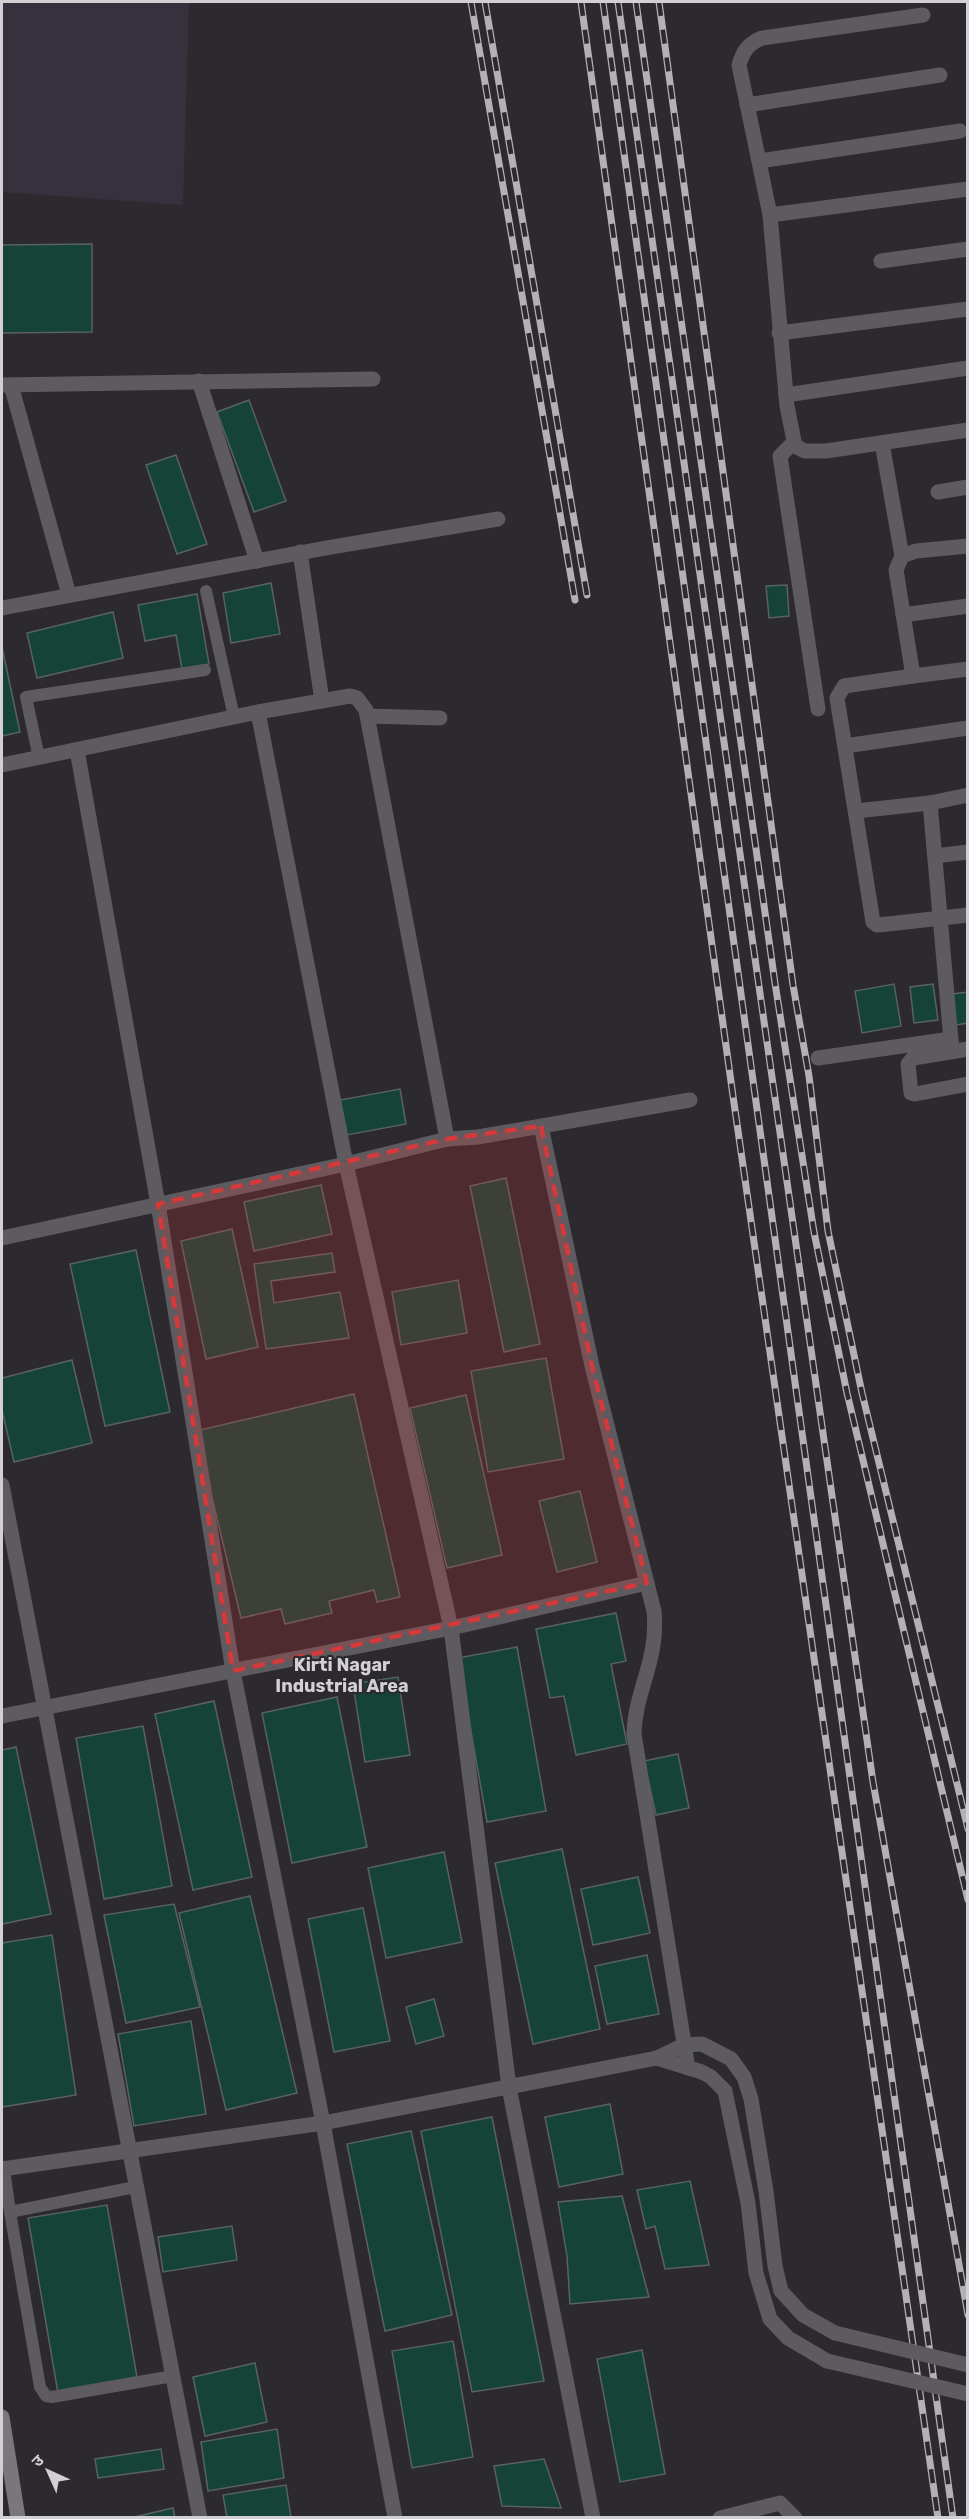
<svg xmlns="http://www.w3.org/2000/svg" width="969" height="2519" font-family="Rubik,'Noto Sans Devanagari',sans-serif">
	<rect width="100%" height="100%" fill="#2c292f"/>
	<polygon fill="#36313d" points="2,2 189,2 183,205 2,192"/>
	<g fill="#164338" stroke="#59625f" stroke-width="1.5">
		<polygon points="92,244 92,332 2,333 2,245"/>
		<polygon points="249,400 286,501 254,512 217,412"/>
		<polygon points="176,455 207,544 177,554 146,465"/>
		<polygon points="271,583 280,634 231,643 223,593"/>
		<polygon points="787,585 789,616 769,618 766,586"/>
		<polygon points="197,594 209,664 182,669 176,635 145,641 138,605"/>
		<polygon points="113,612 123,658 37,678 27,633"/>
		<polygon points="2,647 20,732 2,736"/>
		<polygon points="894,984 901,1026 862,1033 855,991"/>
		<polygon points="933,984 938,1020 914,1023 910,987"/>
		<polygon points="968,992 968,1023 956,1025 952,994"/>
		<polygon points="400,1089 406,1124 347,1135 340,1100"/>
		<polygon points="506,1178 540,1344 504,1352 470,1186"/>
		<polygon points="321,1185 332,1234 254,1251 244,1202"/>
		<polygon points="232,1229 258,1347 206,1359 181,1241"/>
		<polygon points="136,1250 170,1412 105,1426 70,1264"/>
		<polygon points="332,1253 335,1272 271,1281 274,1303 340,1292 349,1338 266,1349 254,1264"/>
		<polygon points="458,1280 467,1333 401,1345 392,1292"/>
		<polygon points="546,1358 564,1459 488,1472 471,1371"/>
		<polygon points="72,1360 92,1443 14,1462 2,1410 2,1378"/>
		<polygon points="354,1394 400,1597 377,1602 374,1590 329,1601 332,1613 285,1624 281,1609 241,1618 196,1431"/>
		<polygon points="466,1395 502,1555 447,1568 410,1408"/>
		<polygon points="580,1491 597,1562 557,1572 539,1501"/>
		<polygon points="616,1613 626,1661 611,1664 627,1744 576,1755 564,1696 550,1698 536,1629"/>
		<polygon points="517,1647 546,1811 487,1822 458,1658"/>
		<polygon points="398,1677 410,1755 365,1762 353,1684"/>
		<polygon points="337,1697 367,1847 292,1863 262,1713"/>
		<polygon points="214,1701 252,1877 193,1890 155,1714"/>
		<polygon points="143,1726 172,1886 104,1899 76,1738"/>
		<polygon points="16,1747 51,1914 2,1924 2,1750"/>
		<polygon points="678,1754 689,1808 656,1815 644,1761"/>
		<polygon points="562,1849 600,2029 533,2044 495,1863"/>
		<polygon points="444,1852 462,1942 386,1958 368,1868"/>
		<polygon points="638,1877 650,1933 593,1945 581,1889"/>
		<polygon points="250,1896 297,2093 226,2110 179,1913"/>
		<polygon points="174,1904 200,2007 126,2023 104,1915"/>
		<polygon points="363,1908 390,2041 334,2052 308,1919"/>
		<polygon points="52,1935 76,2095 2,2107 2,1943"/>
		<polygon points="647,1955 659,2014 607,2024 595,1966"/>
		<polygon points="434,1999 444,2036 416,2044 406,2007"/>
		<polygon points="191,2021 206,2114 134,2126 118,2034"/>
		<polygon points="610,2104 623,2174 559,2187 545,2117"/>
		<polygon points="492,2117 544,2381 472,2392 421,2131"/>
		<polygon points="411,2131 452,2315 385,2331 347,2144"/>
		<polygon points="690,2181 709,2265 665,2269 655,2226 646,2229 637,2190"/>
		<polygon points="622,2196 649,2297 570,2304 567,2256 558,2202"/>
		<polygon points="107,2205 137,2377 58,2393 28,2218"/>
		<polygon points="232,2226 237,2260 163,2272 158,2237"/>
		<polygon points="453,2341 473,2457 412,2468 392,2351"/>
		<polygon points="642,2350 665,2474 620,2482 597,2359"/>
		<polygon points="255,2363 267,2422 205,2436 193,2377"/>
		<polygon points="277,2429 284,2478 208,2491 201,2442"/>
		<polygon points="161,2449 164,2469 98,2478 95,2459"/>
		<polygon points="544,2459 561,2508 502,2506 494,2466"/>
		<polygon points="286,2485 291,2518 227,2518 223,2495"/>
		<polygon points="173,2508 175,2518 130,2518"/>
	</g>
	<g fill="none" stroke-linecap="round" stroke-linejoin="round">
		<g stroke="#5d5b5f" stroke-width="12">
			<polyline points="206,591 234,717"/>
			<polyline points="39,758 26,697 205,670"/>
			<polyline points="4,2169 10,2212"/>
			<polyline points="135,2187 10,2212 40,2387 46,2396 52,2397 173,2376"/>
		</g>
		<g stroke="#5d5b5f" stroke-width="15">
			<polyline points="747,105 940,75"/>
			<polyline points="759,161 960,131"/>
			<polyline points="968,189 770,215 787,406 795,446 805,451 826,451 968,430"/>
			<path d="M770 215 739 65C743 51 748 44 762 38L923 15"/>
			<polyline points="881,261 968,249"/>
			<polyline points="779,333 968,309"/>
			<polyline points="199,381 257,561"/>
			<polyline points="2,385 373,379"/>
			<polyline points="11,385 69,595"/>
			<polyline points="786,395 968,368"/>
			<polyline points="794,442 780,456 818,709"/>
			<polyline points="882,443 902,556"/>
			<polyline points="938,492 968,487"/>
			<polyline points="968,546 916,551 902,556 896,570 913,676 844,686 837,698 873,922 877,925 888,924 968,915"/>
			<polyline points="300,552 322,701"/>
			<polyline points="2,608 326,548 498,519"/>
			<polyline points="903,615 968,606"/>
			<polyline points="913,676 968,669"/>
			<polyline points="258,712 346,1164 451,1628 509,2087 593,2518"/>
			<polyline points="367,716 440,718"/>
			<polyline points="845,746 968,728"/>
			<polyline points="77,750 158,1204 233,1671 323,2123 395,2518"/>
			<polyline points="2,765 258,712 350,696 357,698 366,710 447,1139 346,1164 2,1238"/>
			<polyline points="930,803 968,795"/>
			<polyline points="856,811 930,803 952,1052"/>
			<polyline points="935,856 968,852"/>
			<polyline points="968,1049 913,1058 908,1064 911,1093 915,1094 968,1084"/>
			<polyline points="818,1058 951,1039"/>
			<path d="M541 1126 592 1366 654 1611C659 1660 635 1690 634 1734L688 2068"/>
			<polyline points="447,1139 478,1137 690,1100"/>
			<polyline points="2,1485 200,2518"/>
			<polyline points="2,1716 451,1628 647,1583"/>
			<polyline points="657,2058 702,2072 711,2077 725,2091 748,2203 756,2273 770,2319 788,2338 827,2361"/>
			<polyline points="2,2169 323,2123 657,2058 684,2045 702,2044 731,2059 744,2077 751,2099 766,2191 775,2266 781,2291 803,2315 835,2333"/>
			<polyline points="720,2518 780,2503 795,2518"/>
		</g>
		<polyline stroke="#79777c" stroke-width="15" points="2,2417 18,2518"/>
		<defs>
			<g id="rail">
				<polyline points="471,2 575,600"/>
				<polyline points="485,2 587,595"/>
				<polyline points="581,2 733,1096 938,2518"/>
				<polyline points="603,2 953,2518"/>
				<polyline points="618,2 873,1782 968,2315"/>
				<polyline points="636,2 775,983 814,1232 847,1393 968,1900"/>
				<polyline points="659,2 793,985 809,1076 828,1231 862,1393 968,1829"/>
			</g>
		</defs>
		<use href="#rail" stroke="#b3b1b6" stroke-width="7"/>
		<use href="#rail" stroke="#2c292f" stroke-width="4.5" stroke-dasharray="14" stroke-linecap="butt"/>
		<g stroke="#5d5b5f" stroke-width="15">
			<polyline points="835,2333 968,2365"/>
			<polyline points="827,2361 968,2394"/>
		</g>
	</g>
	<path fill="#d63939" fill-opacity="0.2" stroke="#d63939" stroke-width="4.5" stroke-dasharray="12 8" stroke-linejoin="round" d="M541 1126 592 1366 647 1583 233 1671 158 1204 447 1139Z"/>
	<g text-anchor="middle" stroke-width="4.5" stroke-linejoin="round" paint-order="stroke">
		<g font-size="18" font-weight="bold" fill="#d2d0d5" stroke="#2c292f">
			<text x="342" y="1671">Kirti Nagar<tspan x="342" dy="21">Industrial Area</tspan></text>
		</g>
	</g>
	<rect width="969" height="2519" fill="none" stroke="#d2d0d5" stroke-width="6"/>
	<g transform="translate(48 2471) rotate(315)" stroke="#2c292f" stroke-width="4.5" paint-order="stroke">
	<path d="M0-4.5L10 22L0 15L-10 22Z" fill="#d2d0d5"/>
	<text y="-9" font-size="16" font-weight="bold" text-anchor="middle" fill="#d2d0d5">उ</text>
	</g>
</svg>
